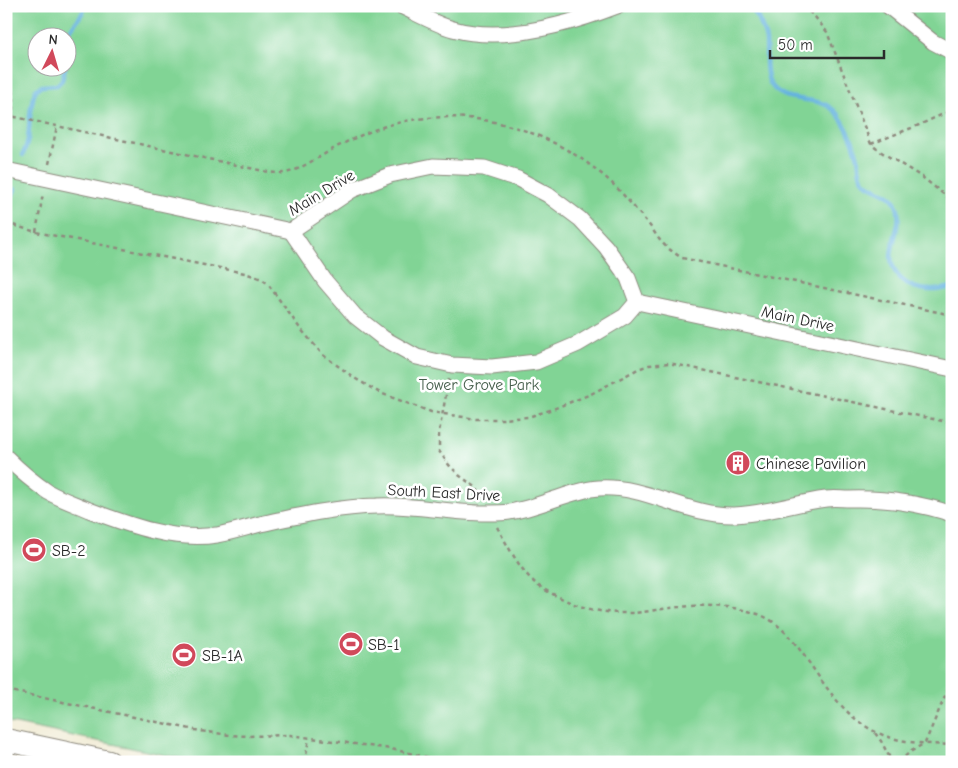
<svg xmlns="http://www.w3.org/2000/svg" width="958" height="768" font-family="'Comic Neue',sans-serif">
	<rect width="100%" height="100%" fill="#fff"/>
	<filter id="ink" filterUnits="userSpaceOnUse"><feTurbulence type="fractalNoise" baseFrequency=".02" numOctaves="2"/><feDisplacementMap in="SourceGraphic" scale="10" xChannelSelector="R" yChannelSelector="G"/><feConvolveMatrix kernelMatrix="1 2 1 2 8 2 1 2 1" color-interpolation-filters="sRGB"/></filter>
	<filter id="wash" filterUnits="userSpaceOnUse"><feTurbulence type="fractalNoise" baseFrequency=".0096" numOctaves="4" result="noise"/><feDisplacementMap in="SourceGraphic" scale="20" xChannelSelector="R" yChannelSelector="G"/><feGaussianBlur stdDeviation="1.12" result="paint"/><feColorMatrix in="noise" values="0 0 0 0 0 0 0 0 0 0 0 0 0 0 0 0 0 1.4 0 .05"/><feComposite in="paint" operator="in"/></filter>
	<g filter="url(#wash)">
		<rect width="100%" height="100%" fill="#f0ead1"/>
		<path fill="#81d495" stroke="#568060" fill-rule="evenodd" d="M6 6H952V762H199L6 722ZM38 38H68V68H38Z"/>
		<g fill="none" stroke-linecap="round" stroke-linejoin="round">
			<g stroke="#64b2de" stroke-width="4.5">
				<path d="M753 10C759 19 764 30 766 41 767 54 764 71 770 83 783 105 809 95 828 106 843 114 854 142 858 158 859 164 859 171 861 176 867 191 890 189 896 204 907 229 878 253 899 277 913 292 933 292 952 287"/>
				<path d="M66 38C71 26 81 18 86 6"/>
				<path d="M23 155C25 150 27 144 28 139 30 123 29 105 36 89L42 86 57 85 62 80 65 68"/>
				<polyline points="6,210 15,189"/>
			</g>
		</g>
	</g>
	<g filter="url(#ink)">
		<g fill="none" stroke-linecap="round" stroke-linejoin="round">
			<defs>
				<g id="street">
					<path d="M401 6C418 14 435 24 453 29 503 43 570 24 617 6"/>
					<polyline points="888,6 933,42 952,52"/>
					<polygon points="433,166 484,168 518,179 548,195 580,219 606,247 628,278 637,302 625,316 578,344 536,362 492,367 452,365 417,357 383,338 355,316 325,281 291,231 352,190 390,175"/>
					<polyline points="6,170 291,231"/>
					<polyline points="637,302 952,369"/>
					<path d="M6 457C19 470 33 482 48 492 60 499 75 504 89 510 129 525 174 542 217 535 232 532 246 528 260 524 298 516 338 507 377 506 415 504 452 514 490 513 496 513 503 513 509 512 539 508 570 490 599 488 646 485 687 516 734 515 765 514 795 503 826 499 834 498 842 499 850 499 885 498 919 503 952 514"/>
				</g>
				<polyline id="secondary" points="6,740 109,762"/>
			</defs>
			<use href="#street" stroke="#8e8a7e" stroke-width="17"/>
			<use href="#secondary" stroke="#8e8a7e" stroke-width="24"/>
			<g stroke="#8e8a7e" stroke-width="2.5" stroke-dasharray="4 4" stroke-linecap="butt">
				<polyline points="803,6 815,17 827,32 871,144 878,150 922,177 952,201"/>
				<polyline points="6,67 14,99 12,116"/>
				<path d="M6 115 259 170C268 172 276 174 285 173 298 171 311 161 323 155 339 145 356 137 374 130 458 99 555 126 618 189 629 201 640 214 650 226 653 230 656 235 659 239 665 247 673 252 682 258L952 315"/>
				<polyline points="871,144 919,125 952,110"/>
				<polyline points="49,164 57,126"/>
				<polyline points="6,223 36,232 245,273 262,279 268,284 299,327 323,355 356,379 380,393 431,412 476,419 503,419 528,417 553,409 591,394 638,369 649,365 669,363 952,423"/>
				<polyline points="36,232 43,194"/>
				<polyline points="449,379 439,432 439,451 449,465 460,476 477,488 481,498"/>
				<path d="M497 527C507 544 516 563 530 578 538 587 550 593 561 598 580 608 602 613 623 613 642 614 661 608 680 607 705 604 734 606 758 614 778 621 791 638 803 654 823 682 842 715 874 731 897 743 927 744 952 745"/>
				<polyline points="6,690 200,731 230,735 248,736 290,735 391,749 449,762"/>
				<polyline points="875,733 881,741 892,762"/>
				<polyline points="305,762 309,738"/>
				<polyline points="899,762 910,752 925,743 952,680"/>
			</g>
			<use href="#street" stroke="#fff" stroke-width="15"/>
			<use href="#secondary" stroke="#fff" stroke-width="22"/>
		</g>
	</g>
	<defs>
		<symbol id="building-disc" viewBox="-11 -11 22 22"><circle r="9.5" fill="#d1495b" stroke="#fff"/><path d="M-4-6H4V6H1V3H-1V6H-4ZM-2.5-4.3h1.7v1.8h-1.7ZM.8-4.3h1.7v1.8H.8ZM-2.5-1h1.7V.8h-1.7ZM.8-1h1.7V.8H.8Z" fill="#fff"/></symbol>
		<symbol id="stadium-disc" viewBox="-11 -11 22 22"><circle r="9.5" fill="#d1495b" stroke="#fff"/><path d="M0-5a6.5 5 0 1 0 0 10a6.5 5 0 1 0 0-10ZM-3.5-1.8h7v3.6h-7Z" fill="#fff"/></symbol>
	</defs>
	<g fill-rule="evenodd">
		<use href="#building-disc" x="724" y="449" width="28" height="28"/>
		<use href="#stadium-disc" x="20" y="536" width="28" height="28"/>
		<use href="#stadium-disc" x="337" y="630" width="28" height="28"/>
		<use href="#stadium-disc" x="170" y="641" width="28" height="28"/>
	</g>
	<g text-anchor="middle" stroke-width="5" stroke-linejoin="round" paint-order="stroke">
		<g font-size="16" fill="#2b2b2b" stroke="#fff">
			<text transform="translate(321 192) rotate(-31)" y="6">Main Drive</text>
			<text transform="translate(798 318) rotate(12)" y="6">Main Drive</text>
			<text transform="translate(444 492) rotate(3)" y="6">South East Drive</text>
		</g>
		<g font-size="16" fill="#455e4b" stroke="#fff">
			<text x="479" y="390">Tower Grove Park</text>
		</g>
		<g font-size="16" fill="#2b2b2b" stroke="#fff" text-anchor="start">
			<text x="756" y="469">Chinese Pavilion</text>
			<text x="52" y="556">SB-2</text>
			<text x="368" y="650">SB-1</text>
			<text x="202" y="661">SB-1A</text>
		</g>
	</g>
	<rect width="958" height="768" fill="none" stroke="#fff" stroke-width="25"/>
	<g transform="translate(52 52) rotate(5)"><circle r="24" fill="#ffffff" stroke="#aaaaaa"/>
	<path d="M0-4L9 19L0 12L-9 19Z" fill="#d1495b"/>
	<text y="-8" font-size="14" font-weight="bold" text-anchor="middle" fill="#2b2b2b">N</text>
	</g>
	<path d="M770 50v8h114v-8" fill="none" stroke="#2b2b2b" stroke-width="2.5"/>
	<text x="778" y="50" font-size="15" fill="#2b2b2b" stroke="#ffffff" stroke-width="4" paint-order="stroke">50 m</text>
</svg>
